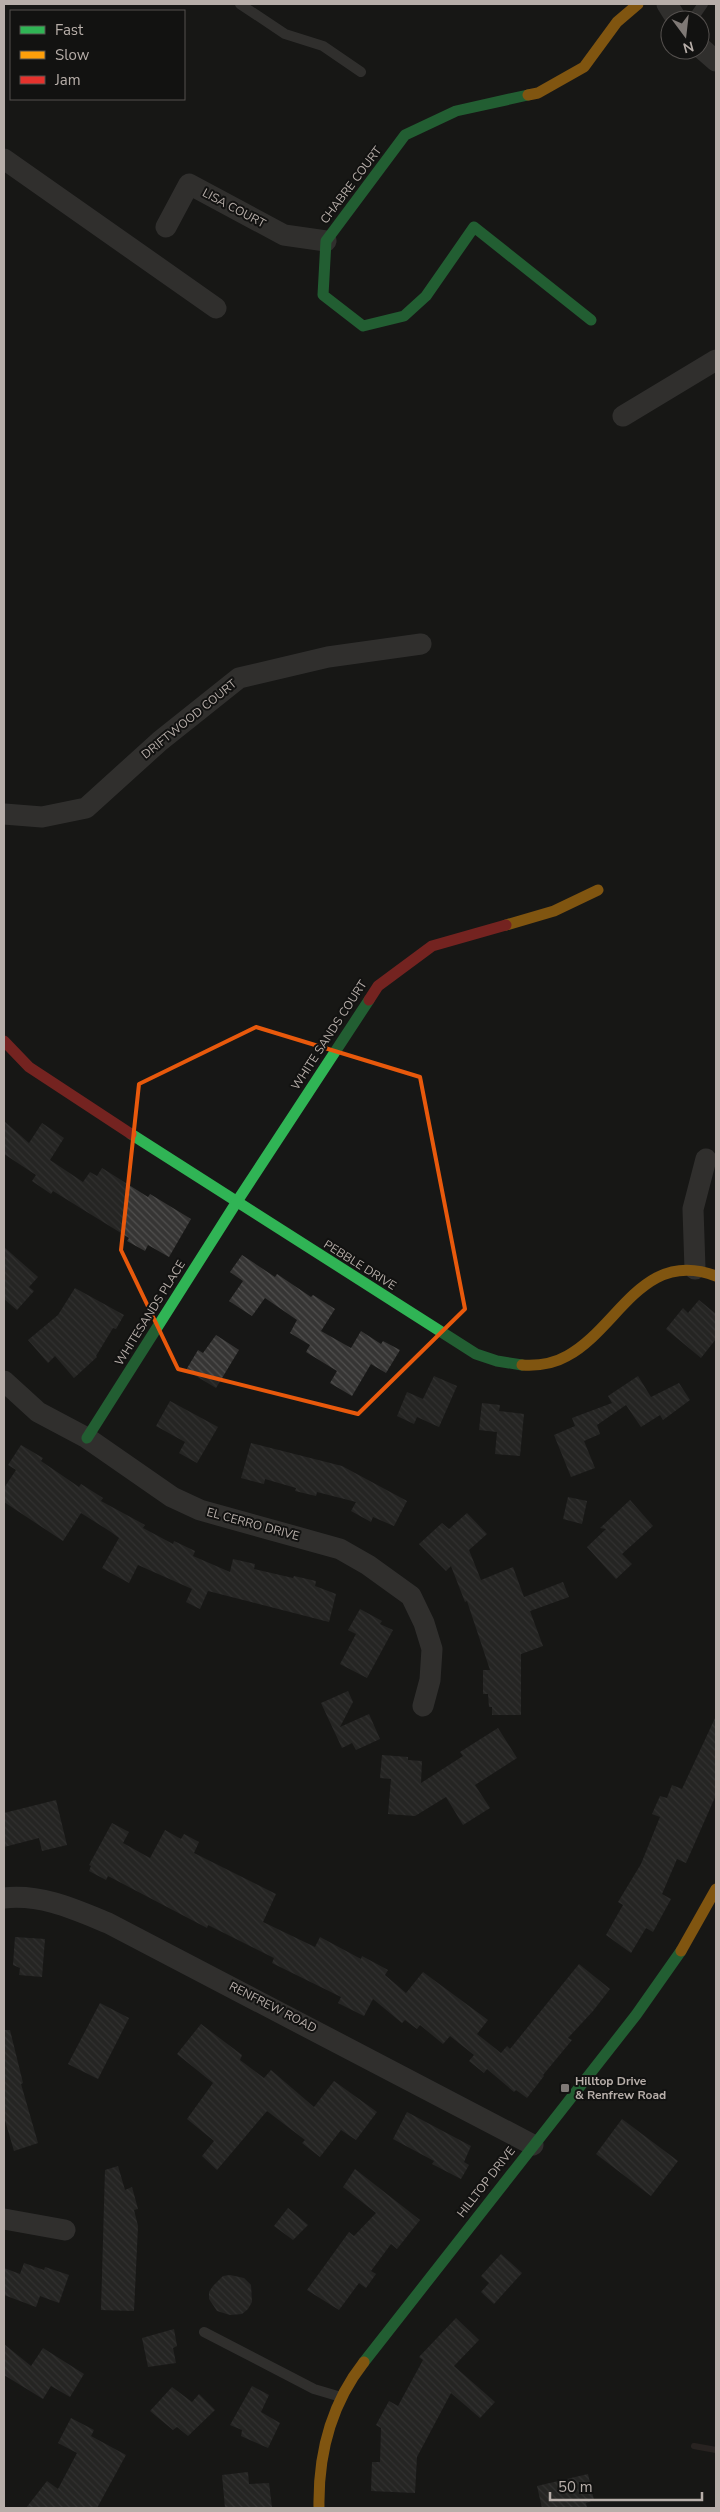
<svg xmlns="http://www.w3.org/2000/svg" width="720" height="2512" font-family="'Nunito Sans',sans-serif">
	<defs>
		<pattern id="building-back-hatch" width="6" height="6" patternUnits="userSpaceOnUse" patternTransform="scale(1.25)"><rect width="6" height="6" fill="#363534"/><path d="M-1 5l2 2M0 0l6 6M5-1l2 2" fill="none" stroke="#51504f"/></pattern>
	</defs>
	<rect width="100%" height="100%" fill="#171716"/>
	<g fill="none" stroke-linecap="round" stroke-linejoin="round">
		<polyline stroke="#3d322f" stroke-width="6" points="694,2446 716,2450"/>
	</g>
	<g fill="url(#building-back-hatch)">
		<polygon points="4,1121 29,1143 42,1123 64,1138 50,1160 83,1182 90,1172 97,1176 102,1168 148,1197 150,1194 191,1219 169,1257 148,1245 145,1251 127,1241 129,1238 53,1191 51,1194 32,1181 36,1175 4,1154"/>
		<polygon points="4,1247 38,1277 29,1287 34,1291 17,1310 4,1299"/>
		<polygon points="242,1255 275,1277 277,1274 311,1297 313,1295 335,1309 321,1331 351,1348 361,1331 381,1344 383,1341 400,1350 386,1373 371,1364 352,1396 330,1383 337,1371 306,1352 310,1345 290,1333 297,1320 265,1298 252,1316 229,1301 243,1281 230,1272"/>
		<polygon points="75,1288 124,1315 116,1329 113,1328 96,1356 97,1357 74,1378 55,1356 48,1363 28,1340 58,1315"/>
		<polygon points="699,1300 716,1314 716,1339 701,1358 666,1329 683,1308 688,1313"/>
		<polygon points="216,1335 239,1350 216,1388 186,1370 198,1350 203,1353"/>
		<polygon points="434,1376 457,1386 439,1427 417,1417 414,1424 397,1416 407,1392 423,1399"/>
		<polygon points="638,1376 651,1397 679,1383 690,1400 663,1420 660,1415 641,1427 626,1405 597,1425 600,1434 584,1441 595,1468 571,1477 554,1435 575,1426 572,1418 612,1403 608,1396"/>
		<polygon points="170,1401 218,1427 197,1463 179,1453 185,1442 156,1426"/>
		<polygon points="482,1403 500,1405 499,1411 524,1414 520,1456 495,1454 497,1432 479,1430"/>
		<polygon points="251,1443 342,1466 407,1501 394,1526 373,1517 371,1522 351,1511 356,1502 317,1492 316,1496 295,1491 296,1488 265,1479 264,1484 241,1478"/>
		<polygon points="21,1445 43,1458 41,1461 79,1487 81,1484 103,1498 101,1501 145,1525 143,1528 173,1544 174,1541 195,1551 193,1556 230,1572 233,1559 255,1564 254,1569 293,1578 294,1576 316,1581 315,1586 336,1594 329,1622 208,1591 200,1609 186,1602 192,1589 138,1565 129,1583 102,1568 119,1538 111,1532 81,1513 63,1541 4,1502 4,1488 16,1470 8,1465"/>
		<polygon points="568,1497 587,1501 582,1524 563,1519"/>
		<polygon points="630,1500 653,1526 622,1554 632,1564 616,1579 587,1547 606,1529 600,1528"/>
		<polygon points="467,1513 487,1534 469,1550 481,1580 513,1567 524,1597 563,1582 569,1597 530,1611 543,1646 521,1654 521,1715 492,1715 492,1707 489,1707 488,1694 483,1694 483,1670 490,1670 467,1601 465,1602 451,1566 446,1571 419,1544 442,1523 449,1529"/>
		<polygon points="360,1609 382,1621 380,1624 393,1630 367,1678 340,1664 356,1634 348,1630"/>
		<polygon points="348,1691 353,1702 340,1727 369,1714 380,1739 356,1750 352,1743 342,1748 321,1703"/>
		<polygon points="716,1716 716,1795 686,1863 677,1859 662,1894 671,1899 653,1932 646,1928 631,1953 606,1935 623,1905 618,1902 641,1864 660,1817 652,1814 660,1796 667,1798 672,1785 682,1789"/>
		<polygon points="498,1728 517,1758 475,1785 490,1808 463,1825 446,1797 415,1816 388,1814 391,1779 380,1778 382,1755 408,1757 408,1760 422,1761 421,1783 463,1756 460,1752"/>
		<polygon points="56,1800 67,1845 42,1851 39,1838 4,1847 4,1813"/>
		<polygon points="112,1823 129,1832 123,1843 150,1858 165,1830 181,1839 184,1834 199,1842 194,1853 276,1894 263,1922 315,1947 320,1937 361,1959 362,1956 388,1970 385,1975 406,1993 423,1972 488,2020 477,2034 501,2053 507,2046 510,2049 579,1964 610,1989 593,2011 568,2038 572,2040 543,2075 544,2076 527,2098 516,2090 514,2092 487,2069 484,2073 469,2061 474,2055 450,2036 443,2044 420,2025 417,2029 405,2020 402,2023 373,1999 364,2016 338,2003 341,1997 272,1963 274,1958 208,1925 207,1928 108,1876 106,1880 89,1871 91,1866 89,1865"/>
		<polygon points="15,1937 45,1939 42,1977 19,1975 20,1968 13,1965"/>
		<polygon points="100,2003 129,2018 98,2079 68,2064"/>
		<polygon points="201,2024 242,2055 240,2060 264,2078 271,2070 314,2107 334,2081 377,2112 356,2140 341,2130 320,2157 302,2143 305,2140 267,2111 217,2170 202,2156 214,2141 187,2119 213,2083 177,2054"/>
		<polygon points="4,2030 10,2030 23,2083 21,2084 38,2143 14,2151 4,2117"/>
		<polygon points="407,2112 471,2146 464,2162 469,2165 461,2179 432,2164 434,2161 393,2139"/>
		<polygon points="622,2119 678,2161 651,2196 596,2154"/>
		<polygon points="118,2166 125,2190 132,2187 138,2209 134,2210 138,2226 134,2311 101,2310 105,2170"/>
		<polygon points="355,2169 420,2220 397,2249 391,2244 371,2271 376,2274 366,2288 359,2283 339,2310 307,2290 349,2232 354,2236 376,2213 343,2187"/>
		<polygon points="288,2208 308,2225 293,2240 274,2226"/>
		<polygon points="501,2254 522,2273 494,2304 481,2292 489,2283 481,2276"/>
		<polygon points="24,2263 44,2270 45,2267 69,2275 59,2303 40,2296 36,2307 4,2295 4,2268 20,2274"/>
		<polygon points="230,2275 244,2278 251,2285 252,2302 248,2309 242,2314 230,2315 217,2311 209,2299 209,2292 213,2286 223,2276"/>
		<polygon points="456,2318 479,2340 454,2366 495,2402 480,2418 451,2393 417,2457 415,2493 371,2491 372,2462 380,2462 381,2428 376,2425 389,2401 398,2406 423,2360 419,2357"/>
		<polygon points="174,2329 177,2346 173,2348 176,2363 148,2367 142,2338"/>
		<polygon points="4,2344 31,2366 43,2348 84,2374 70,2397 51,2386 43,2399 4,2375"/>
		<polygon points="252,2386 269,2395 261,2412 280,2423 268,2448 241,2436 242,2430 230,2425"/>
		<polygon points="172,2387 192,2402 199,2394 215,2410 188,2436 177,2427 173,2430 150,2411"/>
		<polygon points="71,2418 94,2430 91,2436 126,2455 97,2508 26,2508 47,2481 58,2489 77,2453 58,2443"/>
		<polygon points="248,2472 249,2484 269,2483 272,2507 225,2508 222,2475"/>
		<polygon points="588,2474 594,2500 586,2503 587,2508 542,2508 537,2486"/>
	</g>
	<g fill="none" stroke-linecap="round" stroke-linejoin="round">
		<g stroke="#4f4d4b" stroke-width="10">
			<polyline points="240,4 285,34 323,46 361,72"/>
			<polyline points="692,20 703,4"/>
			<polyline points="204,2332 314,2389 341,2397"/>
		</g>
		<g stroke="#4f4d4b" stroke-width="21">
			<polyline points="667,4 677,20"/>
			<polyline points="700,47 716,61"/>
			<polyline points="4,159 216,308"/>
			<polyline points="166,227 189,184 284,235 326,241"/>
			<polyline points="623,416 716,360"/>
			<polyline points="4,814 42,817 86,808 160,741 239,678 328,657 421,644"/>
			<polyline points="695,1269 693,1209 706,1159"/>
			<polyline points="4,1381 38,1412 87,1438 172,1497 200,1510 340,1549 368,1565 411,1596 424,1623 432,1649 430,1680 423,1706"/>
			<path d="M4 1898C42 1894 74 1909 108 1923L533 2145"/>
			<polyline points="4,2219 65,2230"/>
		</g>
		<g stroke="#30b455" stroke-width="11">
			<polyline points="528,95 456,111 405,135 326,241 323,295 363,326 404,316 426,296 474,227 591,320"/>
			<polyline points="131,1134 476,1354 497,1361 522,1365"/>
			<polyline points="87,1438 236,1203 369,1000"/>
			<polyline points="364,2362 636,2015 681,1951"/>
		</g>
		<g stroke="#ff9f0a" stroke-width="11">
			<polyline points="528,95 538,93 584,67 617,22 638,4"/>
			<polyline points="506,925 554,911 598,890"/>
			<path d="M522 1365C537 1366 553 1364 567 1356 619 1328 642 1248 716 1276"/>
			<polyline points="681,1951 716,1889"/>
			<path d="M319 2508C318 2455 331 2404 364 2362"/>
		</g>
		<g stroke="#e5322d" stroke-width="11">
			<polyline points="369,1000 378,986 432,946 506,925"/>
			<polyline points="4,1041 29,1067 131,1134"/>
		</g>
	</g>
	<path d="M0 0H720V2512H0ZM256 1027 420 1077 465 1309 358 1414 178 1369 121 1250 139 1084Z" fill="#171716" fill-opacity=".55" fill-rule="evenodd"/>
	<path fill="none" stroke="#e8590c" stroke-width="4" stroke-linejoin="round" d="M256 1027 420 1077 465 1309 358 1414 178 1369 121 1250 139 1084Z"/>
	<rect fill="#7f7976" stroke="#121211" stroke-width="2" x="560" y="2083" width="10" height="10" rx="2.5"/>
	<g text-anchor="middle" stroke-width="4" stroke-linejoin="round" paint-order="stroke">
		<g font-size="12" fill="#b7aea9" stroke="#121211">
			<text transform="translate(351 185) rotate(-53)" y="4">CHABRE COURT</text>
			<text transform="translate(234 208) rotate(28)" y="4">LISA COURT</text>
			<text transform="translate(189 719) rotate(-39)" y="4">DRIFTWOOD COURT</text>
			<text transform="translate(329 1035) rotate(-57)" y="4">WHITE SANDS COURT</text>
			<text transform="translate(360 1265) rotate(32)" y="4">PEBBLE DRIVE</text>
			<text transform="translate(150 1313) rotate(-58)" y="4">WHITESANDS PLACE</text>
			<text transform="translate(253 1524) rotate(15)" y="4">EL CERRO DRIVE</text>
			<text transform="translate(273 2007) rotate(27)" y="4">RENFREW ROAD</text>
			<text transform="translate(486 2182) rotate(-52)" y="4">HILLTOP DRIVE</text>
		</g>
		<g font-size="12" font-weight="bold" fill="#b7aea9" stroke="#121211" text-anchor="start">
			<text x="575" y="2085">Hilltop Drive<tspan x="575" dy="14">&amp; Renfrew Road</tspan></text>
		</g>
	</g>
	<rect width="720" height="2512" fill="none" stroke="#b7aea9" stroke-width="10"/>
	<rect x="10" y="10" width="175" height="90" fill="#121211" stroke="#54504e"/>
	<rect x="20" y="26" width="25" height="8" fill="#30b455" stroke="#54504e"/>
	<text x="55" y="35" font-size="15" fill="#b7aea9">Fast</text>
	<rect x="20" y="51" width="25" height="8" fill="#ff9f0a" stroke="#54504e"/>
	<text x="55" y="60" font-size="15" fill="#b7aea9">Slow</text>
	<rect x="20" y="76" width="25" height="8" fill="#e5322d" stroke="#54504e"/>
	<text x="55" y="85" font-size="15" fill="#b7aea9">Jam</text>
	<g transform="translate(685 35) rotate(165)"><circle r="24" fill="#121211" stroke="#54504e"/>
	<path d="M0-4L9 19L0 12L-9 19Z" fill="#7f7976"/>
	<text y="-8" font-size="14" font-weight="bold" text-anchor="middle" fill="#b7aea9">N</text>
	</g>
	<path d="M550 2492v8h152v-8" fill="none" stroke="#b7aea9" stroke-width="2.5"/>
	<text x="558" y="2492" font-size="15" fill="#b7aea9" stroke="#121211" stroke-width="4" paint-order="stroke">50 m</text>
</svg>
